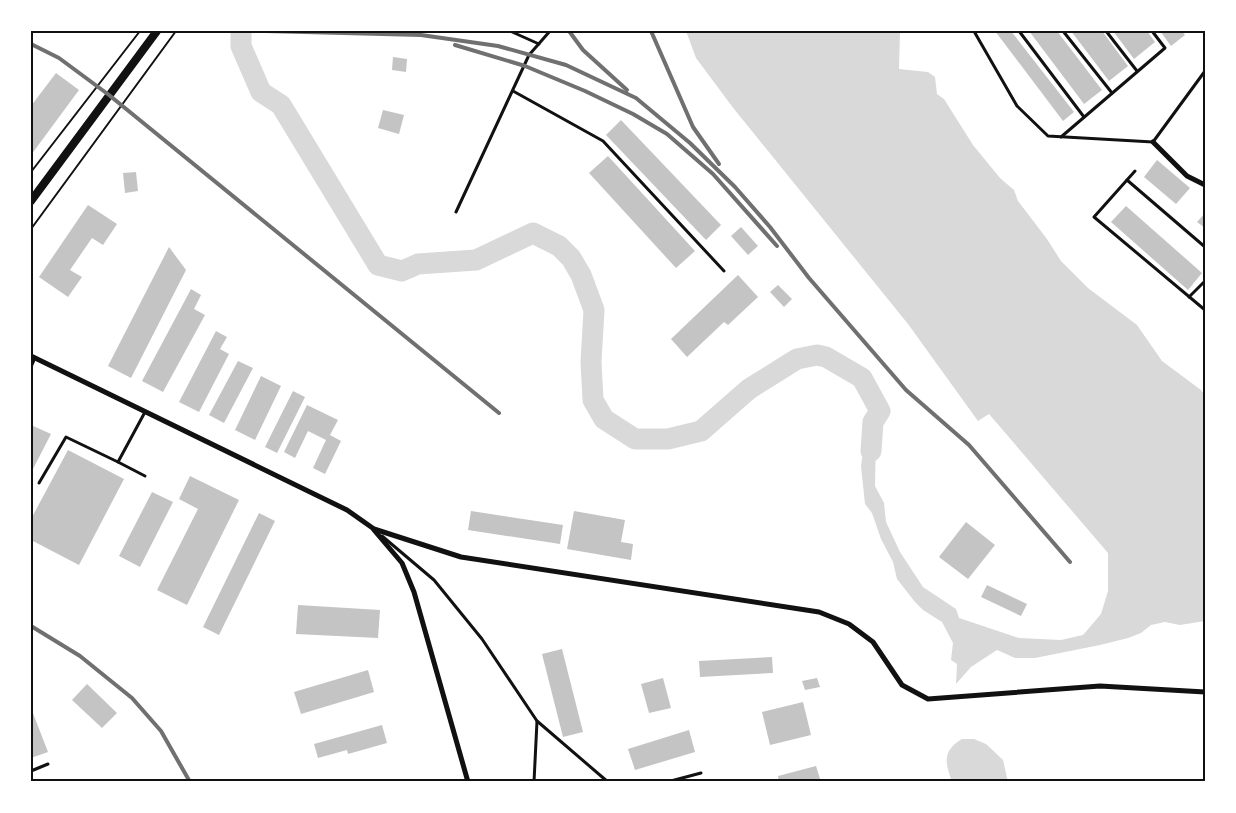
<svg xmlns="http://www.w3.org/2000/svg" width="1236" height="813" font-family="'Work Sans',sans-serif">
	<rect width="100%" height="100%" fill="#fff"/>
	<g fill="#d9d9d9">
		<polygon points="686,31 900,31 899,69 928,72 935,77 937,94 944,99 973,145 1000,178 1014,190 1018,201 1047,239 1061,261 1088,288 1137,325 1162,361 1201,390 1205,396 1205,621 1180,625 1165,622 1151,625 1141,633 1128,638 1100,645 1035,658 1015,658 997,650 971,667 956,684 957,664 951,660 953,643 942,622 923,610 915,602 897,579 893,562 881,539 872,513 865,504 861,466 865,438 873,422 876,436 875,486 884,503 886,522 900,552 923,587 956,609 959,618 1019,638 1061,640 1083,635 1101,614 1108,591 1108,553 989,414 978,421 908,324 734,109 696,58"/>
		<path d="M962 739H974L986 744 1003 760 1008 782H952C945 762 942 751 962 739Z"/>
	</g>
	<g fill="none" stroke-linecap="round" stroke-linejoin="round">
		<polyline stroke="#d9d9d9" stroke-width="21" points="241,31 241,46 261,92 281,105 378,265 402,271 418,264 476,260 533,233 559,246 571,258 581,275 594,310 591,362 593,400 604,419 635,439 668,439 701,431 749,389 797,359 817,355 826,357 862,378 880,411 873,422 871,451"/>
	</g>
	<g fill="#c4c4c4">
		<polygon points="995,31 1011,31 1074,112 1063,121"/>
		<polygon points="1029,31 1057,31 1102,90 1084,104"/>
		<polygon points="1071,31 1102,31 1128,66 1109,81"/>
		<polygon points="1113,31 1147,31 1155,42 1134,59"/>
		<polygon points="1160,31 1182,31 1185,35 1171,46"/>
		<polygon points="393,57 407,59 406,72 392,70"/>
		<polygon points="56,73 79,90 31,155 31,106"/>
		<polygon points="383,110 404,115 399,134 378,128"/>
		<polygon points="621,120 721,225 706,240 606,135"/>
		<polygon points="608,156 695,251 676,268 589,173"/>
		<polygon points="1157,160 1190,188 1176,204 1144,177"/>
		<polygon points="136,172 138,191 125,193 123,173"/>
		<polygon points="88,205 117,224 103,245 92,238 70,270 82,277 68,297 39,277"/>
		<polygon points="1126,206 1202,273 1188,290 1111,222"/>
		<polygon points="1205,213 1205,228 1197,222"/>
		<polygon points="741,227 758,246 748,255 731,236"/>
		<polygon points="169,247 186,270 131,378 108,366"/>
		<polygon points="738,275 758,297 728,325 724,322 687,357 671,339"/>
		<polygon points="778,285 792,299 784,307 770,292"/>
		<polygon points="191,289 201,295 194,309 205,315 163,392 142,381"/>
		<polygon points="216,331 227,337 220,349 229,354 199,412 179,402"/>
		<polygon points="238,361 253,368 224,423 209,415"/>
		<polygon points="261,376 281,386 255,440 235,430"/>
		<polygon points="293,391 305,397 277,453 265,447"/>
		<polygon points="307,405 338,420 330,435 341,441 325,474 313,468 326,440 308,431 295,458 284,452"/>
		<polygon points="31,425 51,434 33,469 31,468"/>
		<polygon points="68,450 124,479 79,565 31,540 31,519"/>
		<polygon points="190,476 239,500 187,605 157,590 198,509 179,499"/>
		<polygon points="152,492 173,502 140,567 119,556"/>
		<polygon points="471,511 563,525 560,544 468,530"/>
		<polygon points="574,511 625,520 621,542 633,544 631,560 567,549"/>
		<polygon points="259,513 275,521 219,635 203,627"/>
		<polygon points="966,522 995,545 968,579 939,557"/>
		<polygon points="987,585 1027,604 1021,616 981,597"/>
		<polygon points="298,605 380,610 378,638 296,634"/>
		<polygon points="562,649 583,732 563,737 542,654"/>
		<polygon points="772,657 773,673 700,677 699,661"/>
		<polygon points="368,670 374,692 301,714 294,692"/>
		<polygon points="663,678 671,708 649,713 641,684"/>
		<polygon points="817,678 820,687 805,690 802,681"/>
		<polygon points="87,684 117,713 102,728 72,700"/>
		<polygon points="803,702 811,735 770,745 762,712"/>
		<polygon points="31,708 48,752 31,758"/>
		<polygon points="382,725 387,743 348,754 347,750 318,758 314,744"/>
		<polygon points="689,730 695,752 635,770 628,749"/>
		<polygon points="816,766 821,782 779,782 778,776"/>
	</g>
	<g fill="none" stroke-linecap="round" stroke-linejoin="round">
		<g stroke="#111" stroke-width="2">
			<polyline points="31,172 140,31"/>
			<polyline points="31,229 176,31"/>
		</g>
		<g stroke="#111" stroke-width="3">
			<polyline points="510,31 539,44"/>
			<polyline points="977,31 975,33 1017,106 1048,136 1153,142 1205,71"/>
			<polyline points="1019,31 1084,117"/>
			<polyline points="1063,31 1112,93"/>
			<polyline points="1106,31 1137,71"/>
			<polyline points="513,91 603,141 724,271"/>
			<polyline points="1061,137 1165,48 1152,31"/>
			<polyline points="1135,171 1094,217 1205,310"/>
			<polyline points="1127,180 1205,247"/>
			<polyline points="456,212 529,55 550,31"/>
			<polyline points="1189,297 1205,281"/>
			<polyline points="31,367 35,358"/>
			<polyline points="118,462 145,476"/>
			<polyline points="39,483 66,437 118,462 145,412"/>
			<polyline points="382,536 434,580 482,639 537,721 608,782"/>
			<polyline points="31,771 48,764"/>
			<polyline points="534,782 537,721"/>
			<polyline points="667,782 701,773"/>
		</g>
		<g stroke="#111" stroke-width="5">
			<polyline points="1153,142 1187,176 1205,185"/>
			<polyline points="31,356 347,510 374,529 461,557 819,612 849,624 873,642 902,685 928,699 1100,686 1205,692"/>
			<polyline points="374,530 402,563 414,592 468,782"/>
		</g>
		<polyline stroke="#111" stroke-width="8" points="31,201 157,31"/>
		<g stroke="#707070" stroke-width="4">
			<polyline points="266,31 421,35 498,46 566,65 636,98 690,143 735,187 770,227 809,278 906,390 969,445 1070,562"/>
			<polyline points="569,31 583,50 627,90"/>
			<polyline points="651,31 693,127 719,164"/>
			<polyline points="31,44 59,58 109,95 499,413"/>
			<polyline points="455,45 525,66 585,91 633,114 667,134 713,174 777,246"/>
			<polyline points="31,626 80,656 132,698 161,731 190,782"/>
		</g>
	</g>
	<rect width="1236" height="813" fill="none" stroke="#ffffff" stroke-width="65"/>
	<rect x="32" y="32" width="1172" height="748" fill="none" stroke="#111" stroke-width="2"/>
</svg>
